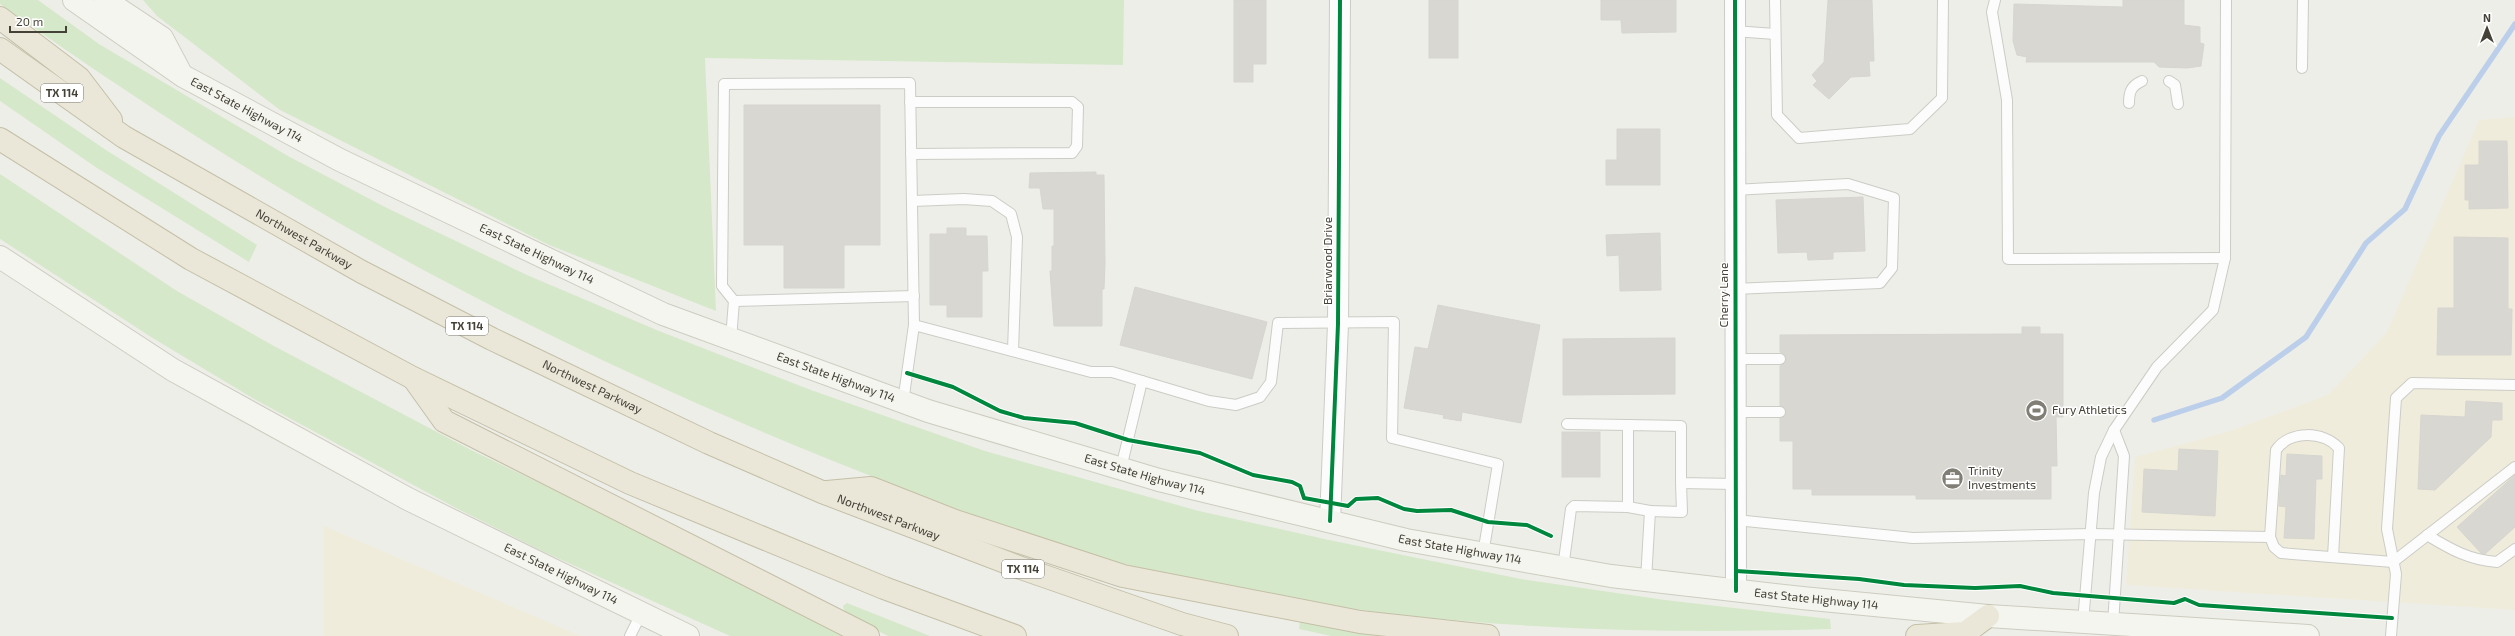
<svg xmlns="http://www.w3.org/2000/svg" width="2515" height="636" font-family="'Exo 2',sans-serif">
	<rect width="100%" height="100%" fill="#eeeee9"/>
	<g fill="#f0ecdc">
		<polygon points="2515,117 2515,610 2126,585 2135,457 2227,432 2328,395 2387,332 2479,120"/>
		<polygon points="324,526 581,636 324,636"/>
	</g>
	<g fill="#d6e8ca">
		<path d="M0 0H38L99 44 288 156 387 208 527 275 659 331 811 390 985 451 1199 511 1329 540 1521 579 1665 600 1830 619 1831 629C1613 636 1394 626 1180 578 1061 551 947 506 833 461 640 383 451 292 273 184 180 128 89 67 0 4Z"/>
		<polygon points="143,0 1124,0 1123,65 705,58 716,311 549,245 280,110 157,16"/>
		<polygon points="0,78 106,150 257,245 249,262 97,168 0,101"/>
		<polygon points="0,174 177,291 274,346 473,451 666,544 847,636 730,636 544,552 456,508 254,399 151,337 0,239"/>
		<polygon points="847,603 930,636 888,636 845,614 843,606"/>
		<polygon points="1300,621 1414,636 1331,636 1299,629"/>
	</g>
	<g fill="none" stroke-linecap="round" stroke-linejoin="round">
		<polyline stroke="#bccfea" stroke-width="5.5" points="2154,420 2222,398 2306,337 2366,243 2405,209 2439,136 2515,24"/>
	</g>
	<g fill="#d8d7d1" stroke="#d6d5cf">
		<polygon points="1234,0 1266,0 1266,64 1253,64 1253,82 1234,82"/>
		<rect x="1429" y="0" width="29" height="58"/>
		<polygon points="1601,0 1676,0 1676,32 1622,33 1621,20 1601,20"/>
		<polygon points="1828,0 1872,0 1874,61 1869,61 1870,76 1851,77 1829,99 1813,85 1817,81 1812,75 1824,62"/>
		<polygon points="2123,0 2184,0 2184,25 2200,27 2200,43 2204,44 2201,66 2187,68 2159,67 2154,62 2026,62 2027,57 2017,55 2013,41 2014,4 2123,7"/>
		<polygon points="744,105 880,105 880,245 844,245 844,288 784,288 784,245 744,245"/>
		<polygon points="1617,129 1660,129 1660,185 1606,185 1606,160 1617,160"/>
		<polygon points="2479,141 2507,141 2508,208 2469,209 2469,200 2465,200 2465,165 2479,165"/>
		<polygon points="1096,172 1096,175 1104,175 1105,263 1104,289 1102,289 1102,326 1054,326 1050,271 1052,271 1052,246 1054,246 1054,209 1043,209 1040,188 1029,188 1030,173"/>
		<polygon points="1863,197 1865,251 1833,252 1833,259 1808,260 1807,252 1778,253 1776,200"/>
		<polygon points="947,228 966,228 966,236 987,236 988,271 982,271 982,317 947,317 947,305 930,305 930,234 947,234"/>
		<polygon points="1660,233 1661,290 1620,291 1619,255 1607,256 1606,235"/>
		<polygon points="2454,237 2508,238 2508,309 2512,309 2511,355 2437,355 2438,308 2454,308"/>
		<polygon points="1135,287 1267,322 1252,379 1120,345"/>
		<polygon points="1438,305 1540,325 1521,423 1462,412 1461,421 1443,418 1444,415 1404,408 1415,347 1428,349"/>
		<polygon points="2022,327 2040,327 2040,334 2063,334 2063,417 2056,417 2057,466 2051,466 2051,499 1916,499 1916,495 1812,495 1812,489 1793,489 1793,441 1780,441 1780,418 1786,412 1785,408 1780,406 1780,366 1786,359 1785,355 1780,352 1780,335 2022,334"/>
		<polygon points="1675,338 1675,394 1563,395 1563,339"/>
		<polygon points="2466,401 2502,403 2502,420 2492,420 2491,437 2435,490 2418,489 2421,415 2465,417"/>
		<rect x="1562" y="432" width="38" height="45"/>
		<polygon points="2179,449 2218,451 2215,516 2142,512 2144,469 2178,471"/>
		<polygon points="2287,454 2322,456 2322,479 2316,479 2314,539 2284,538 2286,507 2279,506 2281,475 2286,476"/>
		<polygon points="2515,475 2515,527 2485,554 2481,553 2457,527"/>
	</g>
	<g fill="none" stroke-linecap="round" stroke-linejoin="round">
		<defs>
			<g id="lane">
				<polyline points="1775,0 1777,115 1799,138 1910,129 1942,98 1943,0"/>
				<polyline points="1995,0 1992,12 2007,100 2008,259 2225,258"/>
				<polyline points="1734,31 1775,34"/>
				<polyline points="2302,68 2303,0"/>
				<polyline points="2169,81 2175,85 2178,104"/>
				<polyline points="910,102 1072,102 1078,107 1077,146 1072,153 911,154"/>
				<path d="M2129 103C2129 92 2131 86 2142 81"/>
				<polyline points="1734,190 1848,184 1894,198 1892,268 1880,283 1734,289"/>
				<polyline points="912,201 964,199 992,201 1011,214 1017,237 1013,351"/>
				<polyline points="734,301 914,296"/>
				<polyline points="731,339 734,301 722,286 724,84 910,83 914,325"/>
				<polyline points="1734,359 1780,359"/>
				<polyline points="903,402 914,325 1091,372 1112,372 1142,381"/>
				<polyline points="1735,412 1780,412"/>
				<polyline points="1567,424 1628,425"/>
				<polyline points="1121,468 1142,381 1209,401 1236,405 1260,397 1271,382 1278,323 1394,322 1392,438 1498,464 1483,554"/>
				<polyline points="1628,507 1650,511 1646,580"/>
				<polyline points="1650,511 1682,512 1681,483"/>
				<polyline points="1736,520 1913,538 2091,534 2270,537"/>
				<path d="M2427 535C2450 549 2469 560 2497 562L2515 549"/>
				<path d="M2333 557 2339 448C2323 431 2290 430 2276 450L2270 537 2274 547 2281 553 2393 562 2515 467"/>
				<polyline points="1563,568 1571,509 1574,506 1628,507 1628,425 1681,426 1681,483 1735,484"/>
				<polyline points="2083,622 2094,493 2101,457 2114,430 2157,367 2213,310 2225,258 2226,0"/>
				<polyline points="2113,624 2124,456 2114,430"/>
				<polyline points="630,636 641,614"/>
				<polyline points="2391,636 2396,574 2387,529 2396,398 2412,383 2515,385"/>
			</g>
			<g id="street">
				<polyline points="1735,0 1736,591"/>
				<polyline points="1330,521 1338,324 1340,0"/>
			</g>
			<g id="secondary">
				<path id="s1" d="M74 0 183 76 340 160 663 314 928 411 1159 480 1406 540 1611 576 1802 598 1988 616 2308 636"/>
				<polyline points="105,0 162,38 180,72"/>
				<path id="s2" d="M0 257 173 370 408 499 688 636"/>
			</g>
			<g id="highway">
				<polyline points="0,18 79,78 111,120"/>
				<path id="s3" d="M0 49 124 137 362 272 492 339 709 443 822 492 1021 568 1182 624 1227 636"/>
				<polyline points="0,139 191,259 413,378 630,483 884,588 1015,636"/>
				<polyline points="414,379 444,421 868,636"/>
				<polyline points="827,492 871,488 955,521 1123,576 1360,622 1488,636"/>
				<polyline points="1917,636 1965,633 1988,616"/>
			</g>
		</defs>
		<use href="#lane" stroke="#ccccc6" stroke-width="12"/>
		<use href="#street" stroke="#ccccc6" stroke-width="22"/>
		<use href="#secondary" stroke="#ccccc0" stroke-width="24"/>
		<use href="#highway" stroke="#c4bfa6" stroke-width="24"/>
		<use href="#lane" stroke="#fcfcfc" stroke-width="10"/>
		<use href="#street" stroke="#fcfcfc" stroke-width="20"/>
		<use href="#secondary" stroke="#f5f5ef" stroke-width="22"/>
		<use href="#highway" stroke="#eae7d9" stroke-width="22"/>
		<defs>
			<g id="cycleway">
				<polyline points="1735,0 1736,591"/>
				<polyline points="907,373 953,387 1000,411 1024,418 1075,423 1128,440 1200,453 1253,475 1292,482 1300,486 1304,498 1348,506 1356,499 1378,498 1404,509 1417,511 1451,510 1488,522 1527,525 1551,536"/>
				<polyline points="1330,521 1338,324 1340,0"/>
				<polyline points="1736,571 1859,579 1904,585 1975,588 2020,586 2053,593 2174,603 2185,599 2199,605 2392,618"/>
			</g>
		</defs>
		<use href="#cycleway" stroke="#fff" stroke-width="6"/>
		<use href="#cycleway" stroke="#00873e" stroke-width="4"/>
	</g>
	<defs>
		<symbol id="stadium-disc" viewBox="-11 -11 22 22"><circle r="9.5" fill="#807e75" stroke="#fff"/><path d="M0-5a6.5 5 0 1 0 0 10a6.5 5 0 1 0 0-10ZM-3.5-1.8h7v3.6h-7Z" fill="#fff"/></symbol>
		<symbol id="office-disc" viewBox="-11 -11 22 22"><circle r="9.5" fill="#807e75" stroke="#fff"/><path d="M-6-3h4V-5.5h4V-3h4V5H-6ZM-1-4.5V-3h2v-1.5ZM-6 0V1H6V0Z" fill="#fff"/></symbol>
	</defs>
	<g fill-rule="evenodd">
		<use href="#stadium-disc" x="2024" y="398" width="25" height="25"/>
		<use href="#office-disc" x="1940" y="466" width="25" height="25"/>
	</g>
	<g text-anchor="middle" stroke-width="3" stroke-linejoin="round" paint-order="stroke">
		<g fill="#fff" stroke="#7c7a72" stroke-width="1">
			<rect x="41" y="84" width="42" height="18" rx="3"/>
			<rect x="446" y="317" width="42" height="18" rx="3"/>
			<rect x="1002" y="560" width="42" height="18" rx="3"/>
		</g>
		<g font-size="11" font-weight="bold" fill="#444136">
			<text x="62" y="97">TX 114</text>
			<text x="467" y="330">TX 114</text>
			<text x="1023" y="573">TX 114</text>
		</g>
		<g font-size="12" fill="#444136" stroke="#fff">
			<text dy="4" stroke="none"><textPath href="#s1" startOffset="205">East State Highway 114</textPath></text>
			<text dy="4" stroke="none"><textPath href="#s3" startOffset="359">Northwest Parkway</textPath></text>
			<text dy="4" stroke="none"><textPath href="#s1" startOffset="529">East State Highway 114</textPath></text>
			<text transform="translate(1328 261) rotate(-90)" y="4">Briarwood Drive</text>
			<text transform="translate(1724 295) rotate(-90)" y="4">Cherry Lane</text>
			<text dy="4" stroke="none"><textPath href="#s1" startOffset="853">East State Highway 114</textPath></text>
			<text dy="4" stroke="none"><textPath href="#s3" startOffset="683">Northwest Parkway</textPath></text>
			<text dy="4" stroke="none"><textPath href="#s1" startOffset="1177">East State Highway 114</textPath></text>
			<text dy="4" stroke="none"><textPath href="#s3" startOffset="1007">Northwest Parkway</textPath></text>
			<text dy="4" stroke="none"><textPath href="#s1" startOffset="1501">East State Highway 114</textPath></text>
			<text dy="4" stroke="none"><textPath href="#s2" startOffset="645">East State Highway 114</textPath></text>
			<text dy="4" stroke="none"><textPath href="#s1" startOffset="1861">East State Highway 114</textPath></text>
		</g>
		<g font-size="12" fill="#444136" stroke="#fff" text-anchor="start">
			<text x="2052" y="414">Fury Athletics</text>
			<text x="1968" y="475">Trinity<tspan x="1968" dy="14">Investments</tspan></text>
		</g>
	</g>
	<g transform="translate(2487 28)" stroke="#ffffff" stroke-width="3" paint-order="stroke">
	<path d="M0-3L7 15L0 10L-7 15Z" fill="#444136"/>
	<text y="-6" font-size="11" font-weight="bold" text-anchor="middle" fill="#444136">N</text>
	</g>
	<path d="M10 26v6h56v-6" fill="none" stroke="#444136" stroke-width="2"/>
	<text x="16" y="26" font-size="12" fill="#444136" stroke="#ffffff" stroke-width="3" paint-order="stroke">20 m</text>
</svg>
